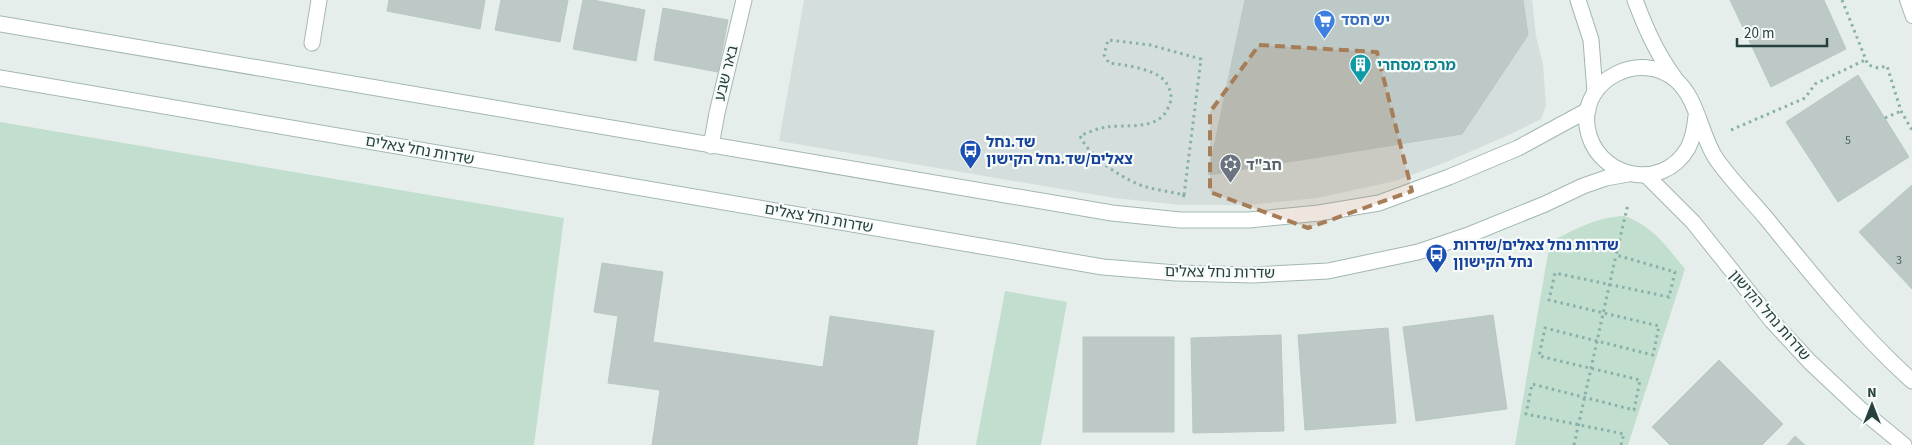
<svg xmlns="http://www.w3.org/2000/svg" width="1912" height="445" font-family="'Source Sans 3','Noto Sans Hebrew',sans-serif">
	<rect width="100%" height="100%" fill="#e6eeec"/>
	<polygon fill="#d4dedc" points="804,0 1532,0 1536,36 1543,65 1546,105 1541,119 1511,134 1444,163 1395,181 1317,198 1248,205 1181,205 1114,198 779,141"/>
	<g fill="#c1dece">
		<polygon points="0,122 564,218 534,445 0,445"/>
		<path d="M1624 216C1653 226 1666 246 1685 269L1628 445H1515L1550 242C1574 230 1596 217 1624 216Z"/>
		<polygon points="1005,291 1067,302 1041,445 976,445"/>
	</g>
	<g fill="#bcc9c6" stroke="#b9c8c4">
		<polygon points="389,0 485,0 480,29 387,11"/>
		<polygon points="501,0 568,0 560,42 495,30"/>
		<polygon points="583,0 593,0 645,10 636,61 573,49"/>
		<polygon points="1245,0 1523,0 1528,35 1462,134 1208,175"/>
		<polygon points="1730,0 1824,0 1846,49 1771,87"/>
		<polygon points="663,8 728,20 718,72 654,60"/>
		<polygon points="1858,75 1909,157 1838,202 1786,122"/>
		<polygon points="1912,185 1912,289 1859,232"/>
		<polygon points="602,263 663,272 653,342 823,367 830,316 934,331 917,445 652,445 660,390 608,383 618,316 594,312"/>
		<polygon points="1493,315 1507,409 1416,421 1403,327"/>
		<polygon points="1388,328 1396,423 1305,430 1298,335"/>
		<polygon points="1281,335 1284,431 1193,433 1191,338"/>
		<rect x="1083" y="337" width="91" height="95"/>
		<polygon points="1719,360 1783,424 1762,445 1670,445 1652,427"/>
		<polygon points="1795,436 1805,445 1787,445"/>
	</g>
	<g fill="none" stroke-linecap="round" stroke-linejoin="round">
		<defs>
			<polyline id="lane" points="1906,0 1912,17"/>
			<g id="street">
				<polyline points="312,43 319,0"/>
				<polyline points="711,146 717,113 744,0"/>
			</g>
			<g id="secondary">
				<polyline points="1578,0 1591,40 1595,92"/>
				<path d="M1635 0C1646 29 1656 52 1674 77"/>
				<polyline points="0,24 1112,213 1180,220 1249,220 1319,213 1379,203 1449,177 1518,148 1588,110"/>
				<polyline points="0,78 1103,267 1176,273 1253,275 1328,271 1418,252 1471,234 1545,204 1583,186 1606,178 1628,174"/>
				<path d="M1696 116C1695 127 1693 138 1688 148 1661 194 1594 177 1587 126 1581 78 1642 50 1676 80 1697 98 1701 135 1715 157 1728 177 1751 200 1766 218 1812 275 1858 332 1912 381"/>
				<polyline points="1646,175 1693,222 1772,321 1810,362 1859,408 1904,445"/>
			</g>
		</defs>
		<use href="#lane" stroke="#a8b6b4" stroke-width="14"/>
		<use href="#street" stroke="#a8b6b4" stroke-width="17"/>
		<use href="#secondary" stroke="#a2b7b4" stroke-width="17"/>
		<g stroke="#88b1ab" stroke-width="3" stroke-dasharray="2.5 4" stroke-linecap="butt">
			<polyline points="1842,0 1868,65 1878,68 1887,66 1901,111 1912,130"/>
			<polyline points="1885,118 1901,111"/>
			<polyline points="1731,130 1805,98 1815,84 1865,60"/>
			<path d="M1183 197 1184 195C1169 191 1152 190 1138 184 1117 175 1090 157 1080 136 1088 132 1097 129 1106 127 1127 124 1158 131 1168 108 1172 100 1172 94 1168 86 1161 69 1125 65 1109 63L1104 55 1108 40 1150 45 1201 59 1184 195"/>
			<polyline points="1574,445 1616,255"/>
			<polyline points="1621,445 1624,434 1526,414 1532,384 1634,410 1640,380 1539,356 1545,328 1653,355 1659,326 1549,300 1555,273 1669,297 1675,272 1616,255 1628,204"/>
		</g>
		<use href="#lane" stroke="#fff" stroke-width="12"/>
		<use href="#street" stroke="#fff" stroke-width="15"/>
		<use href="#secondary" stroke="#fff" stroke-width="15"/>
	</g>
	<path fill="#a77d58" fill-opacity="0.2" stroke="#a77d58" stroke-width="4" stroke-dasharray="10 6" stroke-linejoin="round" d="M1259 45 1377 52 1412 191 1308 228 1210 192V112Z"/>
	<defs>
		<symbol id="supermarket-pin" viewBox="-11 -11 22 30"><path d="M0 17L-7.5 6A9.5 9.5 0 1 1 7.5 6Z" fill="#3f7fe0" stroke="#f7fbfa"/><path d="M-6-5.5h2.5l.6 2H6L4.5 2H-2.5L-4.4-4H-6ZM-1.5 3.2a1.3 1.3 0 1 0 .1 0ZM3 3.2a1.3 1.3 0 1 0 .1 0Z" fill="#fff"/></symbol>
		<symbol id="building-pin" viewBox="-11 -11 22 30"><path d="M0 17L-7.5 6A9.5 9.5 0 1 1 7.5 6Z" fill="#0f9aa8" stroke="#f7fbfa"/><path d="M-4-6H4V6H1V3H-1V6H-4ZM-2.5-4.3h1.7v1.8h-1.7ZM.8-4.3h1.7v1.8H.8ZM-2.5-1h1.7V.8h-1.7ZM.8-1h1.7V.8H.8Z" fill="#fff"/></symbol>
		<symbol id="bus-pin" viewBox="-11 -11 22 30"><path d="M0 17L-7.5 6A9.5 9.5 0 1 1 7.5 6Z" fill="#1a4fb4" stroke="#f7fbfa"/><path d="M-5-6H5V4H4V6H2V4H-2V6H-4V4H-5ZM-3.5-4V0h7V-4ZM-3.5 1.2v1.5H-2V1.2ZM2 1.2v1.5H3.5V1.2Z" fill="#fff"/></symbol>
		<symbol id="synagogue-pin" viewBox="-11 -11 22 30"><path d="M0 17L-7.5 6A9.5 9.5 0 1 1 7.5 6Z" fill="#6b7280" stroke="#f7fbfa"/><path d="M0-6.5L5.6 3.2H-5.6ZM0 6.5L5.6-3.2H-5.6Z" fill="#fff"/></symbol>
	</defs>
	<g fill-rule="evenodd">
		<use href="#supermarket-pin" x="1312" y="8" width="25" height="34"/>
		<use href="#building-pin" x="1348" y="52" width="25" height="34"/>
		<use href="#bus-pin" x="958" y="138" width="25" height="34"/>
		<use href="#synagogue-pin" x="1218" y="152" width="25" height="34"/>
		<use href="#bus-pin" x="1424" y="242" width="25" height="34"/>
	</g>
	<g text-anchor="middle" stroke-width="4.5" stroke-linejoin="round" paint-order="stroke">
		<g font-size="12" fill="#4b6260">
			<text x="1848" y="144">5</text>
			<text x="1899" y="264">3</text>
		</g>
		<g font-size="15" font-weight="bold" fill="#366cbe" stroke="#f7fbfa" text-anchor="start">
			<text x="1341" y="25">יש חסד</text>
		</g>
		<g font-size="15" font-weight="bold" fill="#0d838f" stroke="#f7fbfa" text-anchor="start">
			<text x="1377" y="70">מרכז מסחרי</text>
		</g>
		<g font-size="15" fill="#25403e" stroke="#f7fbfa">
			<text transform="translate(726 73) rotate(-76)" y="5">באר שבע</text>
			<text transform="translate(420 150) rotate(10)" y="5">שדרות נחל צאלים</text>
			<text transform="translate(819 218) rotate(10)" y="5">שדרות נחל צאלים</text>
			<text transform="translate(1220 272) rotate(1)" y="5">שדרות נחל צאלים</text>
			<text transform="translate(1770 315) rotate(49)" y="5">שדרות נחל הקישון</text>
		</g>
		<g font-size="15" font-weight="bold" fill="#164399" stroke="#f7fbfa" text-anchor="start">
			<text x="986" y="147">שד.נחל<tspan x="986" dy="17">צאלים/שד.נחל הקישון</tspan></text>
			<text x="1453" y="250">שדרות נחל צאלים/שדרות<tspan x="1453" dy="17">נחל הקישוןן</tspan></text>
		</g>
		<g font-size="15" font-weight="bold" fill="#5b616d" stroke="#f7fbfa" text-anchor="start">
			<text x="1246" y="170">חב"ד</text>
		</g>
	</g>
	<g transform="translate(1872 405)" stroke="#f7fbfa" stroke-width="4" paint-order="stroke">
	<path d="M0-4L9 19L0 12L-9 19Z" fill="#25403e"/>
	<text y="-8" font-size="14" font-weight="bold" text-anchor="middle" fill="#25403e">N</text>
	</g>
	<path d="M1737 38v8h90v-8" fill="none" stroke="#25403e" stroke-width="2.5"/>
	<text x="1744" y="38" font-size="15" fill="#25403e" stroke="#f7fbfa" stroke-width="4" paint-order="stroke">20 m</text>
</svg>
